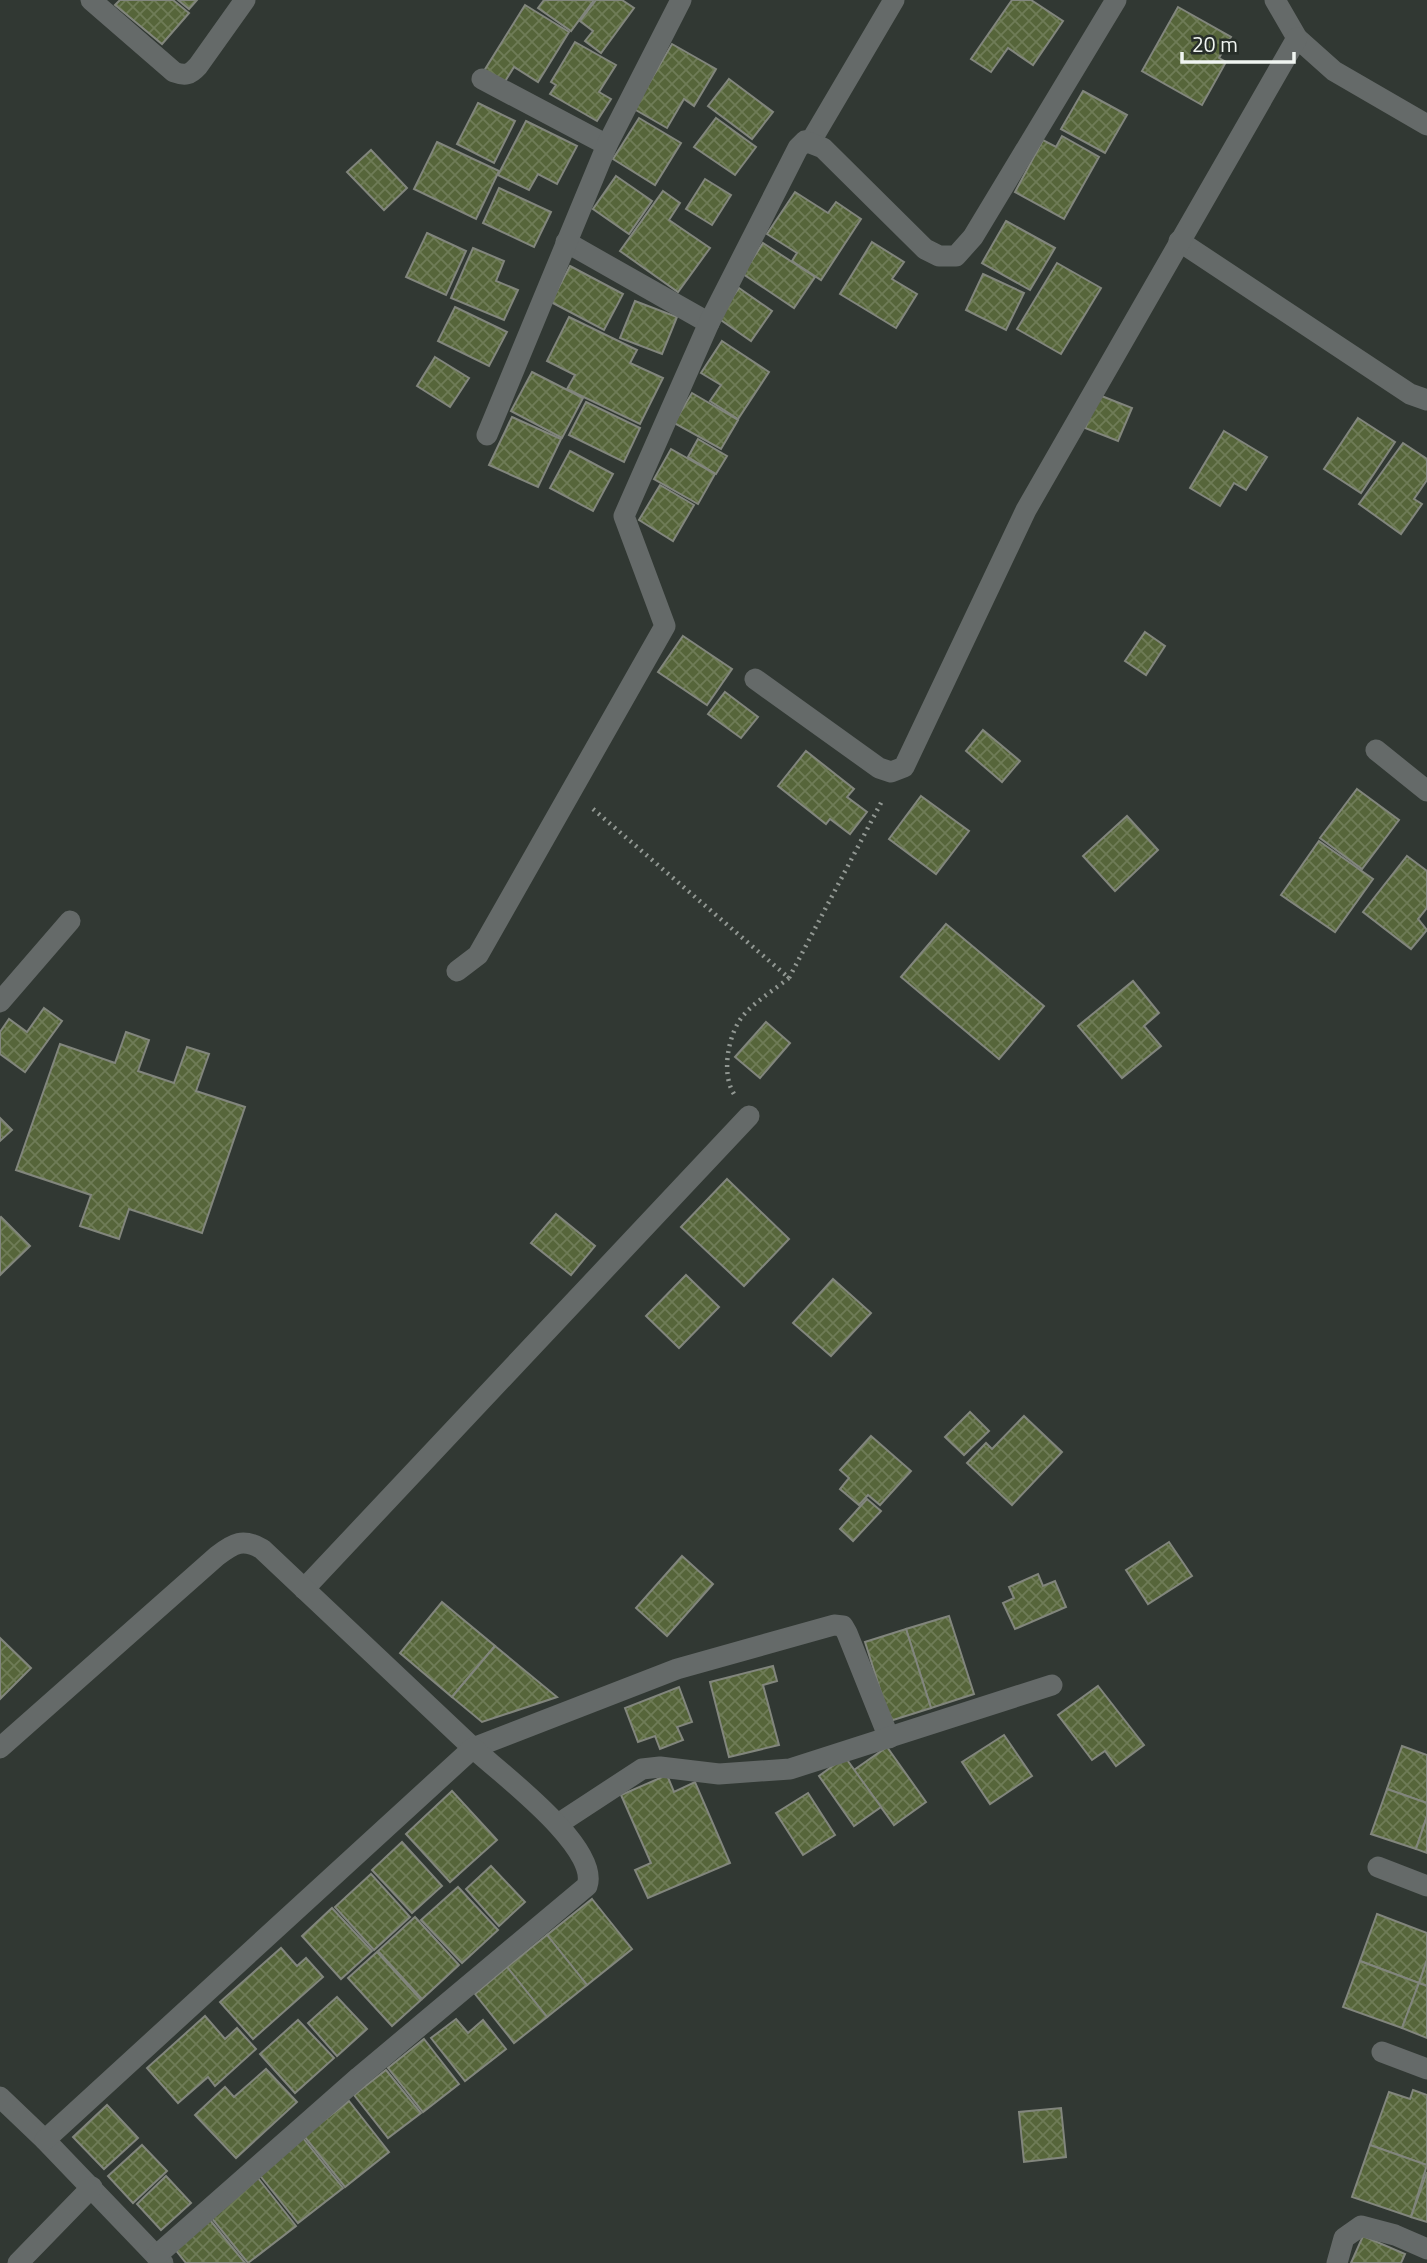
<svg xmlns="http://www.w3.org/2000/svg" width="1427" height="2263" font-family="'Titillium Web',sans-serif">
	<defs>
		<pattern id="building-cross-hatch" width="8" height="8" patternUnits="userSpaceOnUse" patternTransform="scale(1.75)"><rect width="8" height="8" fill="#56653a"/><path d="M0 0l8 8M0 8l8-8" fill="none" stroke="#6f7c57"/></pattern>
	</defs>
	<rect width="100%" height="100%" fill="#313833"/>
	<g fill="url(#building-cross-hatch)" stroke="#82867d" stroke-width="2">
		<polygon points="120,0 173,0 189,13 162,44 115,5"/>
		<polygon points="178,0 197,0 189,9"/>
		<polygon points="544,0 594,0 571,31 538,8"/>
		<polygon points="596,0 622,0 634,8 601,53 585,41 593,31 580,21"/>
		<polygon points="1012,0 1031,0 1063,21 1033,65 1008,48 991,72 971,59"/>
		<polygon points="525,5 569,32 538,82 514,67 504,83 484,71"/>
		<polygon points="1178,7 1231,37 1219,58 1226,62 1202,105 1142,71"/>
		<polygon points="575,42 616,65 599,92 611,99 597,121 550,94 556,85 551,82"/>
		<polygon points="672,44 716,69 694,106 684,99 667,128 634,109"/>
		<polygon points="729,79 773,112 752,139 708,106"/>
		<polygon points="1083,91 1127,115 1105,153 1061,129"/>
		<polygon points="478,103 515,121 494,163 457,144"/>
		<polygon points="639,118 681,143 655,185 613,159"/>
		<polygon points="716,118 756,147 735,175 694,147"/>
		<polygon points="526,121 577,146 557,184 538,174 529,190 498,175"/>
		<polygon points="1062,136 1099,157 1064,219 1015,192 1043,140 1056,147"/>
		<polygon points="437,142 499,171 476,219 414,189"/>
		<polygon points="371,150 407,188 384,210 347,172"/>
		<polygon points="616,176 652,201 629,234 593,209"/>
		<polygon points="705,179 731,195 712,225 686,209"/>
		<polygon points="499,188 551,212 534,247 483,223"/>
		<polygon points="663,191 680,203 669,220 710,248 678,292 620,251"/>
		<polygon points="795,192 828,213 836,202 861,219 821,280 792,261 797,253 767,234"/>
		<polygon points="1006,221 1055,248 1030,290 982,263"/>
		<polygon points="427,233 466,251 446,295 406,277"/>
		<polygon points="872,242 904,262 892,279 917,294 896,328 840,294"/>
		<polygon points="763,243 815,277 794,308 743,274"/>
		<polygon points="473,248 504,261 496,281 518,290 504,320 451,298"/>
		<polygon points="1057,263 1101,288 1061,354 1017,329"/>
		<polygon points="570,266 623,294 604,330 551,302"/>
		<polygon points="983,274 1024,293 1006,330 966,310"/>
		<polygon points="739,288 772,311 751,341 718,318"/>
		<polygon points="635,301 677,317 662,354 620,338"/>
		<polygon points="455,307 507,332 489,366 438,341"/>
		<polygon points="569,317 637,350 630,363 663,378 640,424 567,389 575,375 547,361"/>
		<polygon points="722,341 769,372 738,419 710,401 721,385 701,373"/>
		<polygon points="435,357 469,378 450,407 417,386"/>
		<polygon points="532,372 583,398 562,438 511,411"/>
		<polygon points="692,393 738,420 721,449 674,423"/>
		<polygon points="1099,395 1132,408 1118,441 1085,428"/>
		<polygon points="586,402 640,428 624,462 569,435"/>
		<polygon points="512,417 561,439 538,487 489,465"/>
		<polygon points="1358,418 1395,442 1361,493 1324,469"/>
		<polygon points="1224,431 1267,457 1246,490 1234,483 1220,506 1190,488"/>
		<polygon points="698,439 727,456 716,474 688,457"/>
		<polygon points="1403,443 1427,459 1427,480 1414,499 1422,504 1401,534 1359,504"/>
		<polygon points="671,449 715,474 698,504 654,479"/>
		<polygon points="570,451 613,474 593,511 550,488"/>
		<polygon points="660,485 694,505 673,541 639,520"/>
		<polygon points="1145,632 1165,646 1146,675 1125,661"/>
		<polygon points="683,636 732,669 707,705 658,672"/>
		<polygon points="725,692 758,717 741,738 708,714"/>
		<polygon points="983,730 1020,761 1002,782 966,751"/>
		<polygon points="806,751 854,789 847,797 867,812 850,834 830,819 826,824 778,786"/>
		<polygon points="1357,789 1399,820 1362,869 1320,838"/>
		<polygon points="921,796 969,831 936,874 889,839"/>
		<polygon points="1127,816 1158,850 1115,891 1083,856"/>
		<polygon points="1319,841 1373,879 1335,932 1281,895"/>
		<polygon points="1407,856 1427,871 1427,908 1418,919 1427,930 1411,949 1363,912"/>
		<polygon points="946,924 1044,1006 999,1059 901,977"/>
		<polygon points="1133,981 1159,1013 1144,1026 1161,1046 1122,1078 1078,1026"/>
		<polygon points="44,1008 62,1021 25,1072 0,1054 0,1032 9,1019 27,1032"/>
		<polygon points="766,1022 790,1043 760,1078 735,1057"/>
		<polygon points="126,1032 149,1040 138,1071 174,1083 187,1047 209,1054 196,1091 245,1107 202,1233 129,1209 119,1239 80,1226 91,1195 16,1170 60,1044 115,1063"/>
		<polygon points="0,1118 12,1130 0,1141"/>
		<polygon points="727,1179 789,1239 744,1286 681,1227"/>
		<polygon points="556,1214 595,1246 571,1275 531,1243"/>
		<polygon points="1,1217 30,1246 0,1275 0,1218"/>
		<polygon points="686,1275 719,1307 679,1348 646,1316"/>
		<polygon points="833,1279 871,1313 831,1356 793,1323"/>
		<polygon points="970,1412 989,1431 964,1455 945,1437"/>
		<polygon points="1024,1416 1062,1452 1012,1505 967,1463 986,1443 992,1449"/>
		<polygon points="871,1436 911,1471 880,1505 868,1495 859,1505 840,1489 849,1478 840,1470"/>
		<polygon points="867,1499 881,1511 853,1541 840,1529"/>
		<polygon points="1169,1542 1192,1576 1148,1604 1126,1570"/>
		<polygon points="682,1556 713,1584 667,1636 636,1608"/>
		<polygon points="1038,1574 1043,1586 1055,1581 1066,1607 1015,1629 1003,1603 1014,1598 1009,1587"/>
		<polygon points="442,1602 495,1646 452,1697 400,1653"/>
		<polygon points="949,1616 974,1694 931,1708 906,1629"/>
		<polygon points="906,1629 931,1708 890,1721 865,1642"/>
		<polygon points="0,1638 31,1668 0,1699"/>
		<polygon points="495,1646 557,1697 482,1722 452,1697"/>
		<polygon points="773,1666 777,1681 763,1685 779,1745 729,1757 710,1682"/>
		<polygon points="1098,1686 1144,1745 1116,1766 1105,1751 1092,1760 1058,1715"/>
		<polygon points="679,1687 692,1722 677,1727 683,1740 660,1749 655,1736 638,1742 625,1708"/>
		<polygon points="1004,1735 1032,1776 990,1804 962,1762"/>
		<polygon points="1402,1746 1427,1755 1427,1803 1387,1789"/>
		<polygon points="887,1747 926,1802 894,1825 854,1770"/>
		<polygon points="845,1757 881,1807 854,1826 819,1776"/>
		<polygon points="667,1775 674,1792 695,1782 730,1863 648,1898 635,1870 651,1863 621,1795"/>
		<polygon points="1387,1789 1427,1803 1427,1816 1416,1849 1371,1834"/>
		<polygon points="452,1791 497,1840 450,1882 406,1834"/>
		<polygon points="808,1793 835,1835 803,1855 776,1813"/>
		<polygon points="1427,1816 1427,1853 1416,1849"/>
		<polygon points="402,1842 442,1886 412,1913 372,1870"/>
		<polygon points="491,1866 525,1902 499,1926 466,1889"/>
		<polygon points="371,1874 410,1917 374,1950 335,1907"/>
		<polygon points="458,1887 498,1930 462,1963 421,1920"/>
		<polygon points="592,1899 632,1949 587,1985 547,1935"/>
		<polygon points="332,1908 372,1951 341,1979 302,1936"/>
		<polygon points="1377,1914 1427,1933 1427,1960 1419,1983 1360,1961"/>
		<polygon points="415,1917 459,1965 422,1999 378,1951"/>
		<polygon points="547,1935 587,1985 547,2017 507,1967"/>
		<polygon points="281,1948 297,1966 306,1958 323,1977 253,2039 220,2002"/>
		<polygon points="377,1952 421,2000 392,2026 348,1978"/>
		<polygon points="1427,1960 1427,1986 1419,1983"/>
		<polygon points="1360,1961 1419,1983 1402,2028 1343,2007"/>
		<polygon points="507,1967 547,2017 514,2043 475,1994"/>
		<polygon points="1419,1983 1427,1986 1427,2038 1402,2028"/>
		<polygon points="337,1997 367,2029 337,2056 308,2023"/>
		<polygon points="205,2016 225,2039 237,2028 256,2049 215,2086 208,2077 178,2103 147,2068"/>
		<polygon points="456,2019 468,2033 483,2020 506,2049 465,2081 431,2038"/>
		<polygon points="298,2020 334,2058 295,2093 260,2054"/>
		<polygon points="424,2039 459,2084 423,2112 388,2068"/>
		<polygon points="266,2069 297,2102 236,2158 195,2115 225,2087 234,2097"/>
		<polygon points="386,2070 421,2113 388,2138 354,2095"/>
		<polygon points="1413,2090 1427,2095 1427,2165 1370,2145 1389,2092 1410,2099"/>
		<polygon points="349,2101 389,2152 345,2187 304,2136"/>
		<polygon points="107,2105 138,2138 104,2169 73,2137"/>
		<polygon points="1061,2108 1066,2157 1024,2162 1019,2112"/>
		<polygon points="303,2138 343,2188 298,2223 258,2173"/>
		<polygon points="142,2145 167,2171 133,2203 108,2176"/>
		<polygon points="1370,2145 1427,2165 1411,2217 1352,2197"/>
		<polygon points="1427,2172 1427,2222 1411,2217"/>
		<polygon points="166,2176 191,2203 161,2230 137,2204"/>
		<polygon points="258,2178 296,2226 248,2263 210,2216"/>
		<polygon points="210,2220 245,2263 186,2263 174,2248"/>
		<polygon points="1363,2236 1405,2254 1401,2263 1351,2263"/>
	</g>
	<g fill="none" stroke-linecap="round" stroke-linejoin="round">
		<g stroke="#929893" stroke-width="4.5" stroke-dasharray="2 5" stroke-linecap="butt">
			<path d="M593 809 789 978C774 990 754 1002 742 1017 728 1035 721 1074 734 1094"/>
			<polyline points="789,978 883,799"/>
		</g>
		<g stroke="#656a69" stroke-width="21">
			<path d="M91 0 174 72C185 76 190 75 198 66L245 0"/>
			<polyline points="1275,0 1297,38 1334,71 1427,125"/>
			<polyline points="482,79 607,145"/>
			<polyline points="811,141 894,0"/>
			<polyline points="1179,241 1410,394 1427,400"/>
			<polyline points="566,242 709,323"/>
			<polyline points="487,435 607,145 681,0"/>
			<polyline points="755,679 879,768 891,772 904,767 1026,510 1297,38"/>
			<polyline points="1376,750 1427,791"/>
			<polyline points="457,971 478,955 665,626 624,516 709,323 798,148 805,141 823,148 925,249 939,256 956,256 973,237 1116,0"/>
			<polyline points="0,1002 70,921"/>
			<polyline points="304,1589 749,1116"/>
			<path d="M0 1748 217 1556C234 1543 243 1538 262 1549L473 1748 677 1669 834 1625 843 1626 847 1633 889 1738"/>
			<polyline points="558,1824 642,1769 660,1767 719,1774 790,1769 1052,1685"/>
			<polyline points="1378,1867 1427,1886"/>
			<polyline points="1382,2052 1427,2069"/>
			<polyline points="0,2097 45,2140 163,2263"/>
			<path d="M45 2140 473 1748C499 1772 601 1848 587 1886L359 2077 156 2256"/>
			<polyline points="18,2263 92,2187"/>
			<polyline points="1337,2263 1344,2238 1361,2226 1395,2235 1427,2249"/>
		</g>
	</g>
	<path d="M1182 52v10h112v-10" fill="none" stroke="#f0f5f1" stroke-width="3.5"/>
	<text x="1192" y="52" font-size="21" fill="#f0f5f1" stroke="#272e29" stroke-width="5" paint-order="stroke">20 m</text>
</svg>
